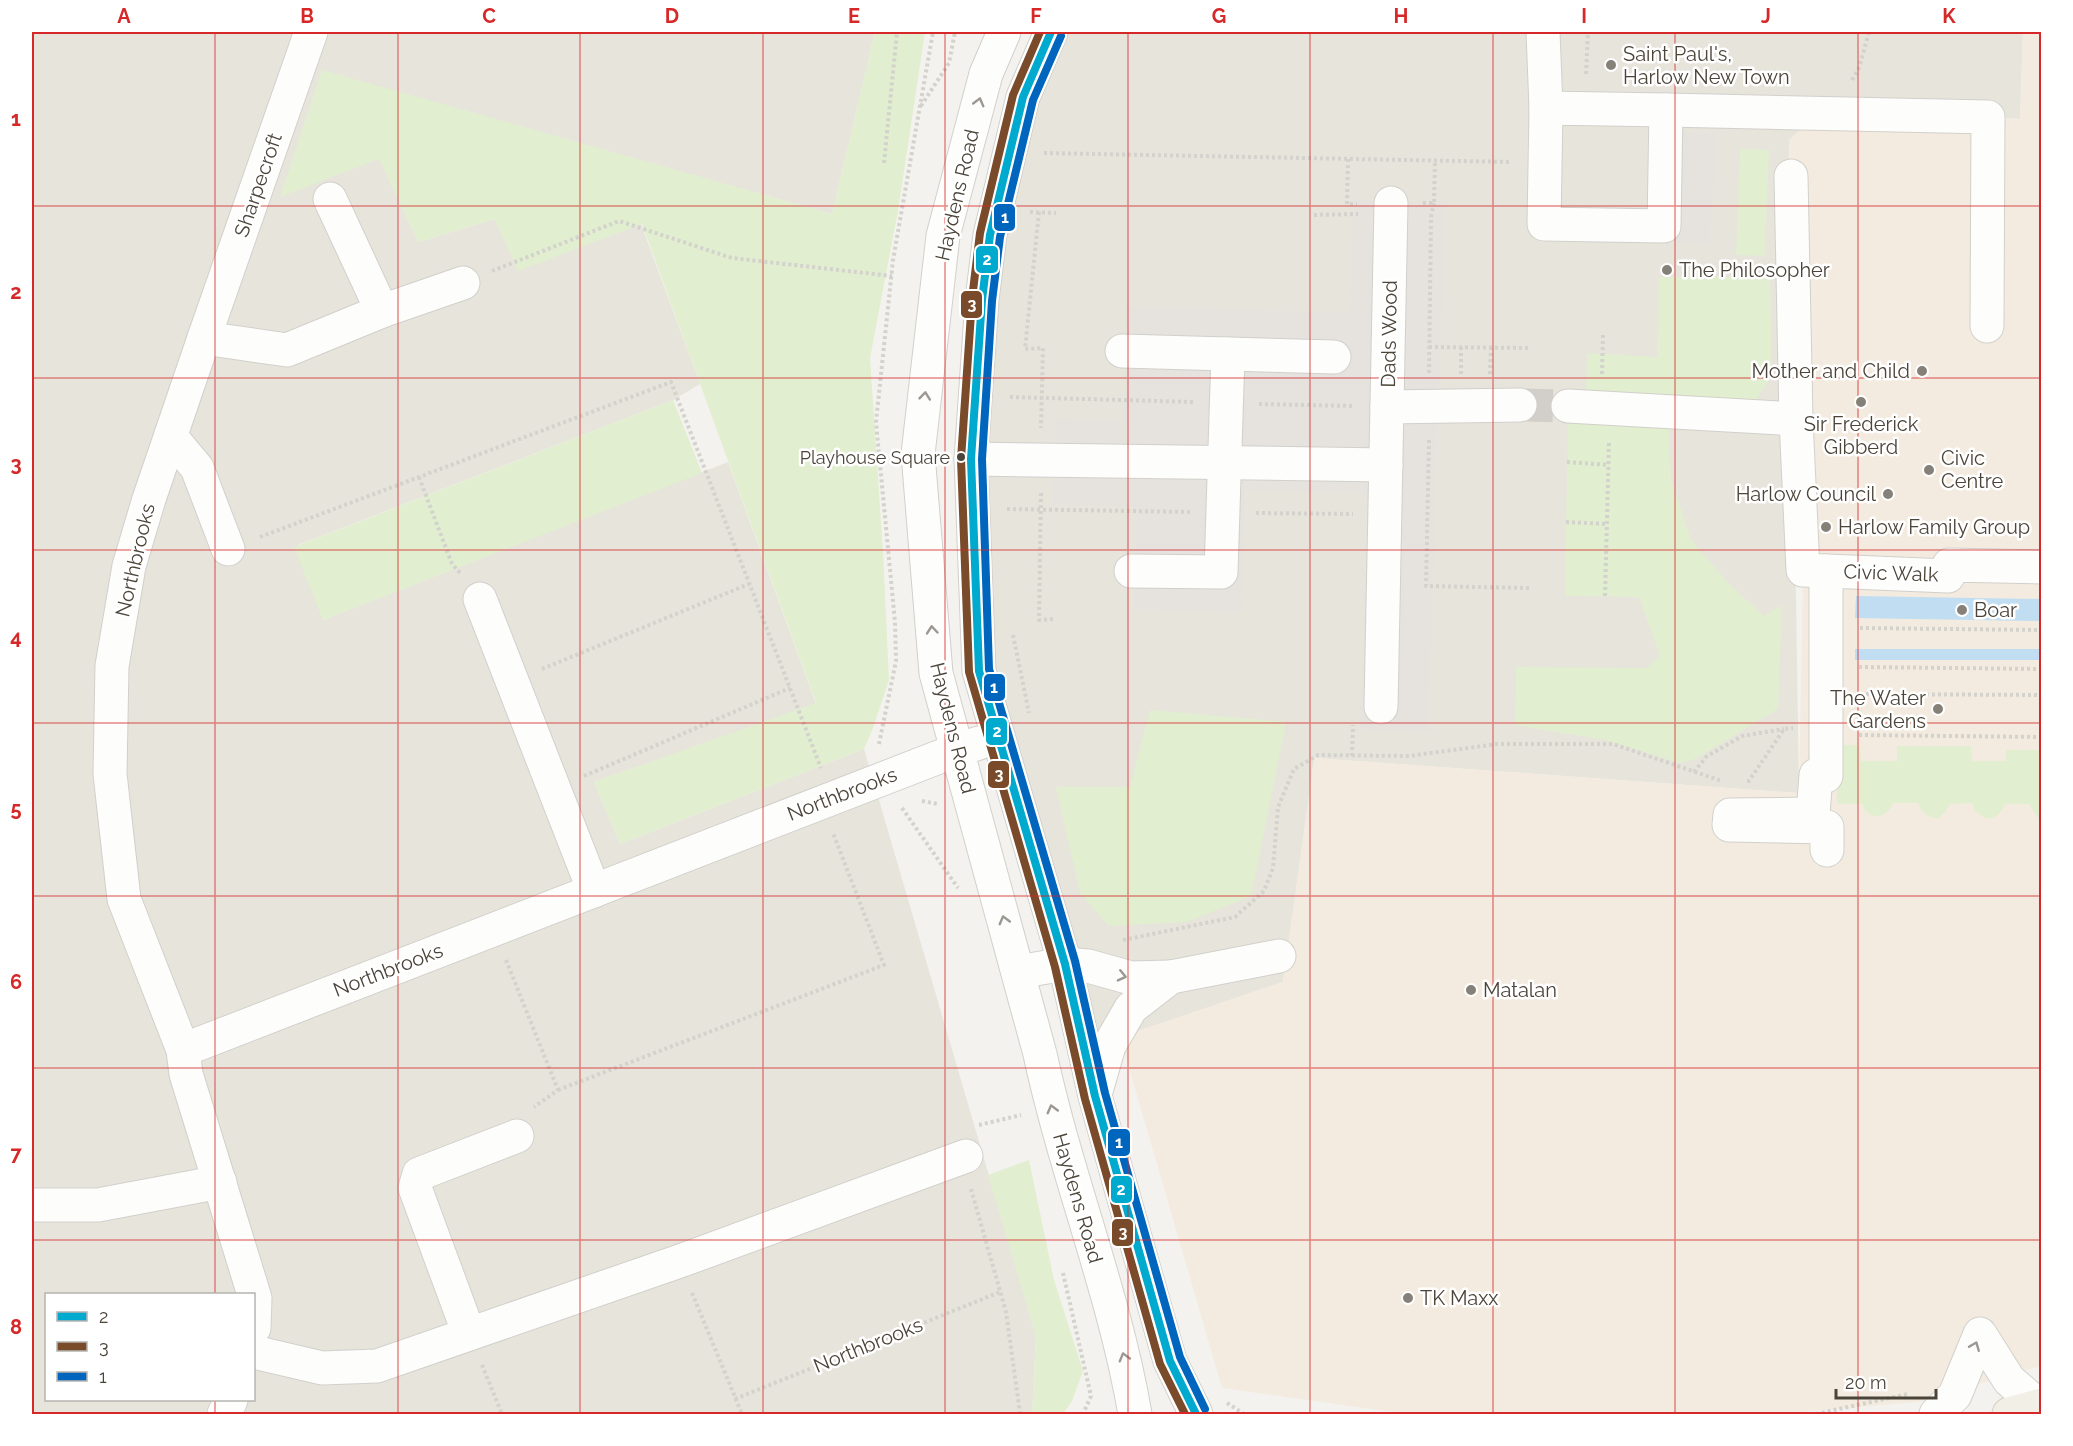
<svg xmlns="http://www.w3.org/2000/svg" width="2073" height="1446" font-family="Raleway,sans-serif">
	<rect width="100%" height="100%" fill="#f4f2ee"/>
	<g fill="#e7e4dc" fill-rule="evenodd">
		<path d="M32 32H875L832 214 322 71 380 159 418 242 495 219 518 270 641 224 700 384 673 400 298 545 323 620 728 462 816 704 594 782 620 844 864 749 1036 1336 1032 1414H32ZM46 1294H254V1400H46Z"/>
		<polygon points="1051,32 2023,32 2020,119 1988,117 1789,140 1799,793 1315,758 1283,982 1120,1037 1082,1041 979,671 982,300"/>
	</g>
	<polygon fill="#f3ebdf" points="2023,32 2041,32 2041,1366 1918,1402 1774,1414 1407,1414 1222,1388 1120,1037 1283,982 1314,758 1799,793 1803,570 1796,419 1789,140 1818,113 2020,119"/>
	<g fill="#e1eecf">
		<polygon points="875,32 925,32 898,211 870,358 883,552 889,680 873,728 864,749 620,844 594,782 816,703 642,224 518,271 495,219 418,242 379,159 280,197 322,70 832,214"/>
		<polygon points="1740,149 1769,150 1765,256 1736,255"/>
		<polygon points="1659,277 1770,277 1772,376 1753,404 1586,398 1587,353 1657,357"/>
		<polygon points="673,400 702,473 323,620 294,547"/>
		<polygon points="1568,414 1669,425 1671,479 1691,540 1727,582 1764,616 1782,605 1778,709 1693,760 1679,763 1605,740 1515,725 1516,667 1647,668 1660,655 1639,597 1565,596"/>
		<polygon points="1150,710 1286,722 1251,896 1187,922 1109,926 1080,893 1056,787 1130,787"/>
		<path d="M1837 745H1860L1861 761H1897V746H1971L1972 761H2006V750H2041V818H2038L2029 804H2006C1995 820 1990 824 1974 810L1973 803 1950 804 1944 813 1937 819C1928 816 1921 813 1918 803H1893C1887 819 1868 821 1862 804H1837Z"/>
		<polygon points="1029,1160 1054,1280 1083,1371 1072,1401 1063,1414 1032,1414 1036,1336 988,1175"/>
	</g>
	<g fill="#e6e3df">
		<polygon points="1683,132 1717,134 1709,245 1676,242"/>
		<polygon points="1354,200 1445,204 1428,732 1360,729 1368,494 1245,490 1241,612 1134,609 1137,507 1052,504 1055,418 1124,420 1127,306 1350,313"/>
	</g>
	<g fill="#c0ddf1">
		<polygon points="1856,596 2041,599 2041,621 1855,618"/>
		<rect x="1855" y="649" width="186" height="11"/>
	</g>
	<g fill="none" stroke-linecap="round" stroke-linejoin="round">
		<polyline stroke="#d2cfca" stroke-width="33" stroke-dasharray="33 16" stroke-linecap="butt" points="1520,405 1568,406"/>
		<defs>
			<g id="minor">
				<path d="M1004 32 986 74 943 236 918 454 936 673 1040 1054C1066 1175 1114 1292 1135 1414"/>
				<polyline points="1051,32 1023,97 990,235 982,300 971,459 979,671 1065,964 1095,1096 1170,1361 1196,1414"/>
				<polyline points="1543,32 1546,108"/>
				<polygon points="1546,108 1666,110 1664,226 1544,224"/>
				<polyline points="1666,110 1988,117 1987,326"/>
				<polyline points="1791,176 1796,419 1803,570 1948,576 1949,565 2042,567"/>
				<polyline points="330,199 382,311"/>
				<polyline points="204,338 311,32"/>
				<polyline points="1122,351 1334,357"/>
				<polyline points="1568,406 1796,419"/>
				<polyline points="1387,407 1520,405"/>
				<polyline points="172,438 197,468 228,549"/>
				<polyline points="971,459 1386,465"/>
				<polyline points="1131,571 1221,572 1228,354"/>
				<polyline points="1826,571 1826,776 1816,775 1813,814 1730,815 1729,825 1827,827 1827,850"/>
				<polyline points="480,599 594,891"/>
				<polyline points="1381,707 1391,203"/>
				<polyline points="1018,972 1065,964 1088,966 1131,978 1171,977 1131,1008 1109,1046 1096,1091"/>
				<polyline points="1171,977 1279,956"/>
				<polyline points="183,1050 957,750 979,743"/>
				<polyline points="32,1205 98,1205 220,1182"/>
				<polyline points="254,1328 255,1298 186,1074 183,1050 124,899 110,774 112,666 129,566 149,499 204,338 287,350 382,311 463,283"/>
				<polyline points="469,1334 415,1188 419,1174 517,1136"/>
				<polyline points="254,1352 322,1368 377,1366 680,1261 966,1156"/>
				<polyline points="224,1414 231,1400"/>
				<polyline points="1936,1414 1955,1395 1980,1334 2009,1380 2039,1406"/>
			</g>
			<polyline id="major" points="2009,1414 2042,1405"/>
		</defs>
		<use href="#minor" stroke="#d2d0cb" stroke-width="35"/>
		<use href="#major" stroke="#d6cebb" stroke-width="35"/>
		<g stroke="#d3d2cc" stroke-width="4" stroke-dasharray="3 3" stroke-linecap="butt">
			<polyline points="1586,74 1588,32"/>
			<polyline points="1852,80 1859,68 1869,32"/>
			<polyline points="921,106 949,63 955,32"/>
			<polyline points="1044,153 1511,162"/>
			<polyline points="1348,159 1347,204 1357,204"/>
			<polyline points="884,163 897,32"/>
			<polyline points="1423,203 1434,203 1435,160"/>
			<polyline points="1030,212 1056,213"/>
			<polyline points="1039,212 1025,349 1043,348 1041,428"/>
			<polyline points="1314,215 1358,214"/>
			<polyline points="492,271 619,221 732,258 892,276"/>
			<polyline points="1429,347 1531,348"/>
			<polyline points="1461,347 1461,374"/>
			<polyline points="1429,373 1431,217 1434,203"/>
			<polyline points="1490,374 1491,348"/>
			<polyline points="1602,374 1603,334"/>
			<polyline points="1010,397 1194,402"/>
			<polyline points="1259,404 1353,406"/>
			<polyline points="1429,440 1426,586 1529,588"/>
			<polyline points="1567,462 1609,465"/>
			<polyline points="419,477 452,564 460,573"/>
			<polyline points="1041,493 1039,620 1055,619"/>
			<polyline points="1007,509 1191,512"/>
			<polyline points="1256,513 1353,514"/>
			<polyline points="1566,522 1607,524"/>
			<polyline points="260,537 671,382 821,768"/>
			<polyline points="1605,596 1609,442"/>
			<polyline points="1860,628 2042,630"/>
			<polyline points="1013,635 1029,713"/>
			<polyline points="1859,667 2042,669"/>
			<polyline points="542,669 749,584"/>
			<polyline points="1860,694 2042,695"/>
			<polyline points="1859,735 2042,737"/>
			<polyline points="879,744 896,661 895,622 876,422 893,260 933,32"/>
			<polyline points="1352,756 1353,725"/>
			<polyline points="1694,772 1706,757 1742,736 1784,729"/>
			<polyline points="584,776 790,688"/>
			<polyline points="1747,781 1749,781 1784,729 1793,728"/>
			<polyline points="922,801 938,804"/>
			<polyline points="902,808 958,888"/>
			<polyline points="1123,940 1235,917 1264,891 1273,868 1278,807 1294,769 1318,755 1409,756 1497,744 1613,744 1722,781"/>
			<polyline points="506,960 558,1090 534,1107"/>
			<polyline points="558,1090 884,965 833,833"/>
			<polyline points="979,1125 1021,1115"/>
			<polyline points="971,1189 1006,1312 1020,1413"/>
			<polyline points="1063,1273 1091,1396 1083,1414"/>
			<polyline points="692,1293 742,1414"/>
			<polyline points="482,1365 502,1414"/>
			<polyline points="735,1399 1000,1292"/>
			<polyline points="1227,1403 1244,1414"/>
			<polyline points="1017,1414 1023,1414"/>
			<polyline points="1816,1414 1908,1394"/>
		</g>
		<use href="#minor" stroke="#fdfdfc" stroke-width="33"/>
		<use href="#major" stroke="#f2efe6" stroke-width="33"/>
		<defs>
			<polyline id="bus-1" points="1051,32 1023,97 990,235 982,300 971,459 979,671 1065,964 1095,1096 1170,1361 1196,1414"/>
			<polyline id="bus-2" points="1040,32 1013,95 980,233 972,299 961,459 969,672 1055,967 1085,1099 1160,1364 1185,1414"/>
			<polyline id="bus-3" points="1061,36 1033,100 1000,237 992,301 982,459 989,669 1075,961 1105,1093 1180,1357 1205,1409"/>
		</defs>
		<use href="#bus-1" stroke="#fff" stroke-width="12"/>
		<use href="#bus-2" stroke="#fff" stroke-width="12"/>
		<use href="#bus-3" stroke="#fff" stroke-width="12"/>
		<use href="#bus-1" stroke="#00a9ce" stroke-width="8"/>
		<use href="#bus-2" stroke="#7a4b2a" stroke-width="8"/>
		<use href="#bus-3" stroke="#0065bd" stroke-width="8"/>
	</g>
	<defs><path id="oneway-chevron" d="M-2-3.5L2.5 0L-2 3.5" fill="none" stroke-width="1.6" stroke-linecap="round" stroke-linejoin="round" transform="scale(1.5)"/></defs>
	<g stroke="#9b9791">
		<use href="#oneway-chevron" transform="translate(979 102) rotate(-75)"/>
		<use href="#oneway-chevron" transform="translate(925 396) rotate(-84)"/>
		<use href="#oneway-chevron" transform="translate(932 630) rotate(-95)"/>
		<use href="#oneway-chevron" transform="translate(1004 920) rotate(-105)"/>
		<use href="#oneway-chevron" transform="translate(1122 976) rotate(13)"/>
		<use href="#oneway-chevron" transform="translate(1052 1109) rotate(-105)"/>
		<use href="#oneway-chevron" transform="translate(1975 1346) rotate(-68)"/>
		<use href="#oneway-chevron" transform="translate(1124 1357) rotate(-106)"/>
	</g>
	<path fill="none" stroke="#d62828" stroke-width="1.5" stroke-opacity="0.55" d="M215 32V1294M398 32V1414M580 32V1414M763 32V1414M945 32V1414M1128 32V1414M1310 32V1414M1493 32V1414M1675 32V1414M1858 32V1414M32 206H2042M32 378H2042M32 550H2042M32 723H2042M32 896H2042M32 1068H2042M32 1240H2042M215 1400V1414"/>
	<g fill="#868178" stroke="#fff" stroke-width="2">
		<circle cx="1611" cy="65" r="6"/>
		<circle cx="1667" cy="270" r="6"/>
		<circle cx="1922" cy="371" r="6"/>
		<circle cx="1861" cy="402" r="6"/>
		<circle cx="1929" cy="470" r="6"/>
		<circle cx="1888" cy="494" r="6"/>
		<circle cx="1826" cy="527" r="6"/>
		<circle cx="1962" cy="610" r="6"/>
		<circle cx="1938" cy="709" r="6"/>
		<circle cx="1471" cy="990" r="6"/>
		<circle cx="1408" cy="1298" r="6"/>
	</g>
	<circle fill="#4b4439" stroke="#fff" stroke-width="2" cx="961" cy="457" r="5"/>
	<g text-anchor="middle" stroke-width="5" stroke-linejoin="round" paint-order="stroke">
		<g font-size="18" fill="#4b4439" stroke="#fff" text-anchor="end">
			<text x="950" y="464">Playhouse Square</text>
		</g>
		<g font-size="20" fill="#4b4439" stroke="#fff" text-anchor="start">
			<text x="1623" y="61">Saint Paul's,<tspan x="1623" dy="23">Harlow New Town</tspan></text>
			<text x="1679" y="277">The Philosopher</text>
			<text x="1910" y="378" text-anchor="end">Mother and Child</text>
			<text x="1861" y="431" text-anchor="middle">Sir Frederick<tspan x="1861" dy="23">Gibberd</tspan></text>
			<text x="1941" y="465">Civic<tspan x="1941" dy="23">Centre</tspan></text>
			<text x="1876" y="501" text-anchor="end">Harlow Council</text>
			<text x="1838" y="534">Harlow Family Group</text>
			<text x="1974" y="617">Boar</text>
			<text x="1926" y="705" text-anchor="end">The Water<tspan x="1926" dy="23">Gardens</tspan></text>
			<text x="1483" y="997">Matalan</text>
			<text x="1420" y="1305">TK Maxx</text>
		</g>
		<g font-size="20" fill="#4b4439" stroke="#fff">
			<text transform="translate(258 185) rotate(-71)" y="7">Sharpecroft</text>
			<text transform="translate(957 195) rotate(-77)" y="7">Haydens Road</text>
			<text transform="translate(1389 334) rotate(-89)" y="7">Dads Wood</text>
			<text transform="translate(135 560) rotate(-77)" y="7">Northbrooks</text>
			<text transform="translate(1891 573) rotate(2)" y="7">Civic Walk</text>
			<text transform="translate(953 728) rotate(76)" y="7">Haydens Road</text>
			<text transform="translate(842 794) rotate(-21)" y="7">Northbrooks</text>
			<text transform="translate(388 970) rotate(-21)" y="7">Northbrooks</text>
			<text transform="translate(1078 1198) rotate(74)" y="7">Haydens Road</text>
			<text transform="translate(868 1345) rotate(-22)" y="7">Northbrooks</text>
		</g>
	</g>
	<g stroke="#fff" stroke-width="2">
		<rect x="993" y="203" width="23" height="29" rx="6" fill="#0065bd"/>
		<rect x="975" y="245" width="24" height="29" rx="6" fill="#00a9ce"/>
		<rect x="960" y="290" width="23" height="29" rx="6" fill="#7a4b2a"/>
		<rect x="983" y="673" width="23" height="29" rx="6" fill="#0065bd"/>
		<rect x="985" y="717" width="23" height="29" rx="6" fill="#00a9ce"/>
		<rect x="987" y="760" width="23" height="29" rx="6" fill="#7a4b2a"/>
		<rect x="1107" y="1128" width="24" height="29" rx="6" fill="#0065bd"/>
		<rect x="1110" y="1175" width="23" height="29" rx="6" fill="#00a9ce"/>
		<rect x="1111" y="1218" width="23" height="29" rx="6" fill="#7a4b2a"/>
	</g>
	<g font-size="16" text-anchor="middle" font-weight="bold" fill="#fff">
		<text x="1005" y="223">1</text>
		<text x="987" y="265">2</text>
		<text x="972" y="310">3</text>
		<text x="994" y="693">1</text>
		<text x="997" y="737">2</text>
		<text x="999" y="780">3</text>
		<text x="1119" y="1148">1</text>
		<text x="1121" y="1195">2</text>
		<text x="1123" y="1238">3</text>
	</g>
	<rect width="2073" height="1446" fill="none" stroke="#ffffff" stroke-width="66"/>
	<rect x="45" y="1293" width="210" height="108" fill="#ffffff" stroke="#b7b4b0" stroke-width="1.5"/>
	<rect x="57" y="1312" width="30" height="9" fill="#00a9ce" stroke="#b7b4b0" stroke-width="1.5"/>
	<text x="99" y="1323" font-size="18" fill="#4b4439">2</text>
	<rect x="57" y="1342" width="30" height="9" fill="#7a4b2a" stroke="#b7b4b0" stroke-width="1.5"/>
	<text x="99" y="1353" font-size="18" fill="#4b4439">3</text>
	<rect x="57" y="1372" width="30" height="9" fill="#0065bd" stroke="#b7b4b0" stroke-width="1.5"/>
	<text x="99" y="1383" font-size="18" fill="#4b4439">1</text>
	<path d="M1836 1389v9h100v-9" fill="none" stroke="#4b4439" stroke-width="3"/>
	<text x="1845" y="1389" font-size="18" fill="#4b4439" stroke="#ffffff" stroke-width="4.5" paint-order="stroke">20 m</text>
	<rect x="33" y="33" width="2007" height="1380" fill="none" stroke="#d62828" stroke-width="2"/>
	<g font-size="20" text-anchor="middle" font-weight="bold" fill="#d62828">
		<text x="124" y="23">A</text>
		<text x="307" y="23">B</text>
		<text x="489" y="23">C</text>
		<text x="672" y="23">D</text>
		<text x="854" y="23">E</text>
		<text x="1036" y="23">F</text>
		<text x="1219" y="23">G</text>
		<text x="1401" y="23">H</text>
		<text x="1584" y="23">I</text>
		<text x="1766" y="23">J</text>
		<text x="1949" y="23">K</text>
		<text x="16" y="126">1</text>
		<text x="16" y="299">2</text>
		<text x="16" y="471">3</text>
		<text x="16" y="644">4</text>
		<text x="16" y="816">5</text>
		<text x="16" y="989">6</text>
		<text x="16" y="1161">7</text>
		<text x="16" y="1334">8</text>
	</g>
</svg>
